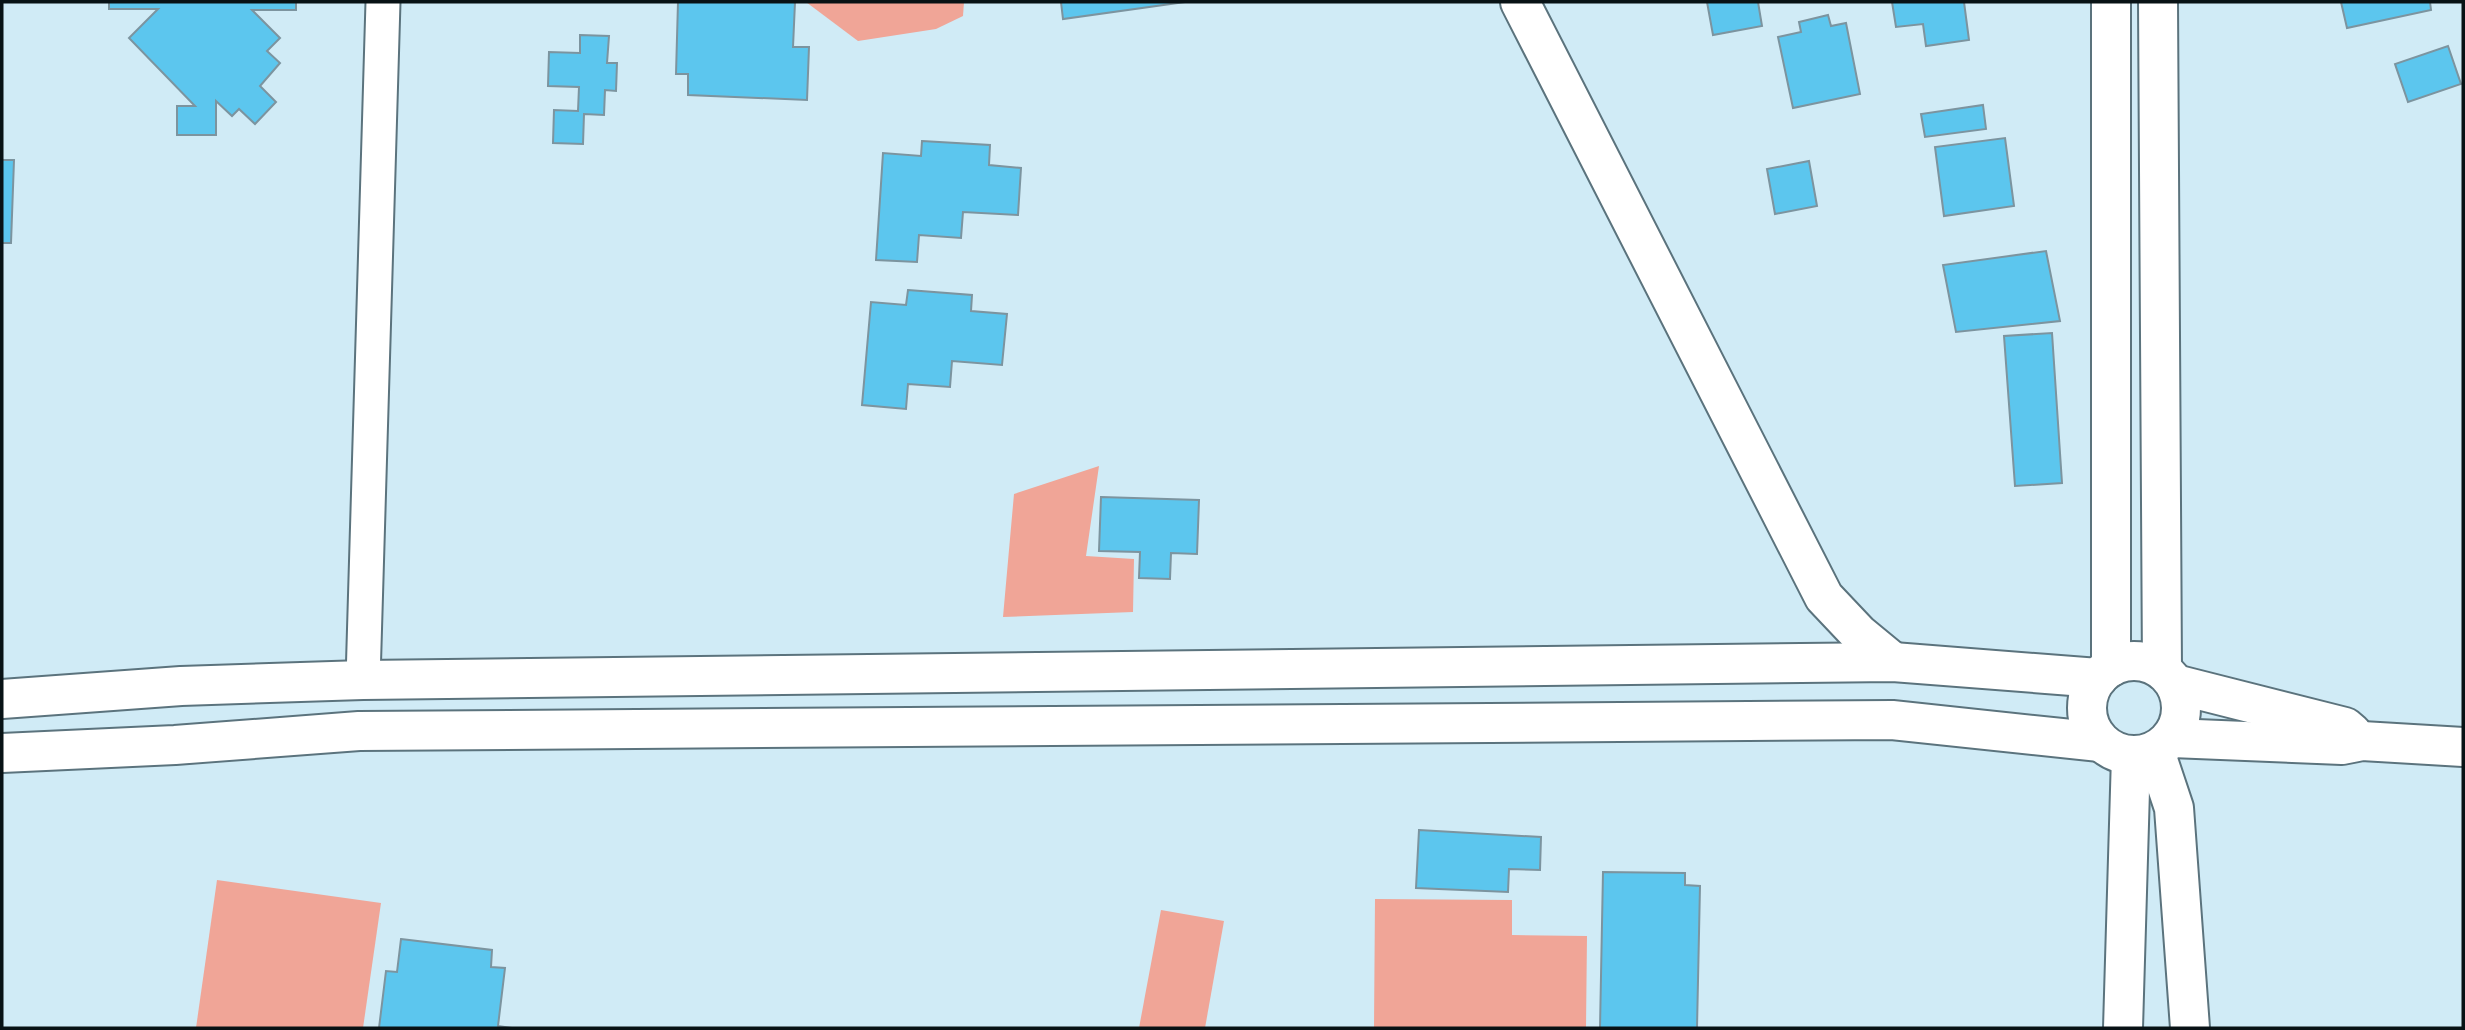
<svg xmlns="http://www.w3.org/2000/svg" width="2465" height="1030" font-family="'DM Sans',sans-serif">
	<rect width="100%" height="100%" fill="#d0ebf6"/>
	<g fill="#f0a597">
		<polygon points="806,2 964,2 963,16 936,29 858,41"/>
		<polygon points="1099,466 1086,556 1134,559 1133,612 1003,617 1014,494"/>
		<polygon points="217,880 381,903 363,1028 196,1028"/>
		<polygon points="1375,899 1512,900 1512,935 1587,936 1586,1028 1374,1028"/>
		<polygon points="1161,910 1224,921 1205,1028 1139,1028"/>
	</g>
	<g fill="#5cc6ee" stroke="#7c949f" stroke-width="2">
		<polygon points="109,2 296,2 296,10 252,10 280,38 267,51 280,63 260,86 276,102 255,124 239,109 232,116 216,101 216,135 177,135 177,106 195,106 129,38 158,9 109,9"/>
		<polygon points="678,2 795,2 793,47 809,47 807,100 688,95 688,74 676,74"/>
		<polygon points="1061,2 1185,2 1063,19"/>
		<polygon points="1707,2 1758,2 1762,26 1713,35"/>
		<polygon points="1892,2 1964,2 1969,40 1926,46 1923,24 1896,27"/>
		<polygon points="2341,2 2430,2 2431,10 2347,28"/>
		<polygon points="1828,15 1831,26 1846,23 1860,94 1793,108 1778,37 1801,32 1799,22"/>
		<polygon points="580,35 609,36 607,63 617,63 616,91 605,90 604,115 584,114 583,144 553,143 554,110 578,111 579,87 548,86 549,52 580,53"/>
		<polygon points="2448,46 2461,84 2408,102 2395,64"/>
		<polygon points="1983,105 1986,129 1925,137 1921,114"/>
		<polygon points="2005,138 2014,206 1944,216 1935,147"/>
		<polygon points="922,141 990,145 989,165 1021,168 1018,215 963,212 961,238 919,235 917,262 876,260 883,153 921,156"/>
		<polygon points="2,160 14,160 11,243 2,243"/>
		<polygon points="1809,161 1817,206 1775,214 1767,169"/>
		<polygon points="2046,251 2060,321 1956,332 1943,265"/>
		<polygon points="908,290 972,295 971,311 1007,314 1002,365 952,361 950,387 908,384 906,409 862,405 871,302 906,305"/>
		<polygon points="2052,333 2062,483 2015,486 2004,336"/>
		<polygon points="1101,497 1199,500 1197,554 1171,553 1170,579 1139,578 1140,552 1099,551"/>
		<polygon points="1419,830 1541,837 1540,870 1509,869 1508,892 1416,888"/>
		<polygon points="1603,872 1685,873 1685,885 1700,886 1697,1028 1600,1028"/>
		<polygon points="401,939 492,950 491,967 505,968 498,1026 512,1028 379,1028 386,971 397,972"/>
	</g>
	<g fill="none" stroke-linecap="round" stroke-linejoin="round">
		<defs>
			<polyline id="minor" points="363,680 383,2"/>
			<g id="tertiary">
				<polyline points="1520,2 1824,597 1859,634 1893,662"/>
				<polyline points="2111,2 2111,667"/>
				<polyline points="2158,2 2162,670"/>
				<circle cx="2134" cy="708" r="47"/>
				<polyline points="2175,684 2345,727 2352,733"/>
				<polyline points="2,699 181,686 363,680 1893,662 2098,678"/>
				<polyline points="2172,738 2342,745 2362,741 2463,747"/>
				<polyline points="2155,751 2174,808 2190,1028"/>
				<polyline points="2,753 175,745 359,731 1892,720 2100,742"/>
				<polyline points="2123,1028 2131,756"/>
			</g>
		</defs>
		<use href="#minor" stroke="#5b737d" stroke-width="37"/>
		<use href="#tertiary" stroke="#5b737d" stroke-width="42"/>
		<use href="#minor" stroke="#fff" stroke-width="33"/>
		<use href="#tertiary" stroke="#fff" stroke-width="38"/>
	</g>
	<rect width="2465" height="1030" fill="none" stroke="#081215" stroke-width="7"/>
</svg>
